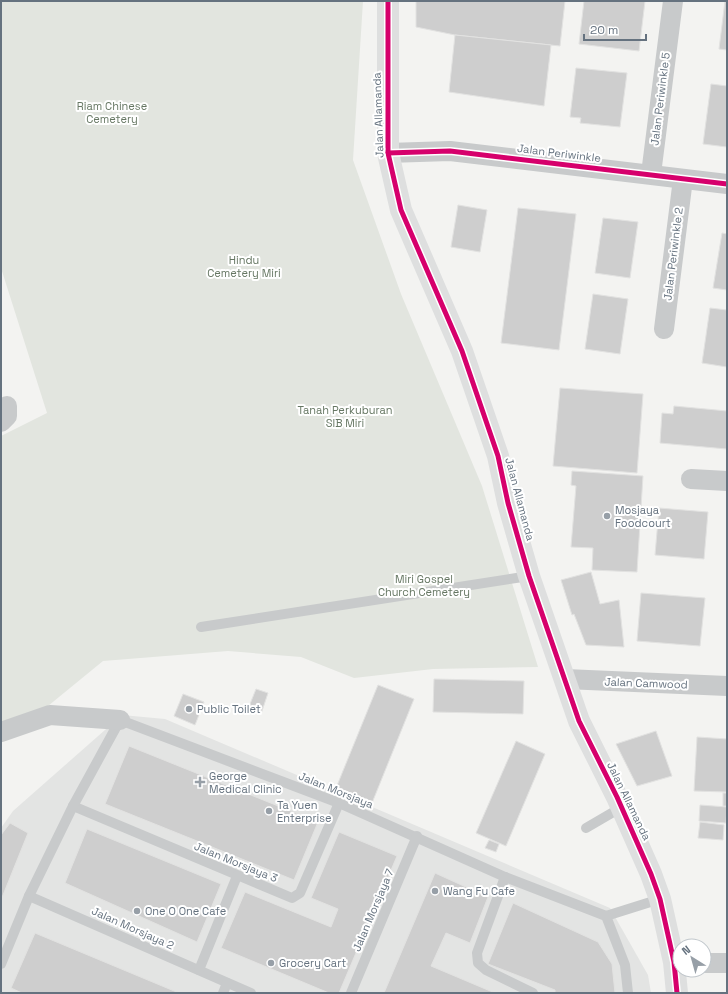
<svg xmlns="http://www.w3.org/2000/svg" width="728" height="994" font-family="'Space Grotesk',sans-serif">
	<rect width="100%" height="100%" fill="#f3f3f1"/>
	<polygon fill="#e3e4e3" points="122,715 165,719 610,908 648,975 651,993 1,993 1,828 13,811"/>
	<polygon fill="#e2e5df" points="1,1 363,1 353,160 401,294 482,486 538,667 433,669 354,678 301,657 228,651 103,661 48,706 1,722 1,436 47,413 1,268"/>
	<g fill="#cecece" stroke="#e2e2e1">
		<polygon points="416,1 565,1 560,46 455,35 416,27"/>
		<polygon points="584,1 645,1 639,51 579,44"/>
		<polygon points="725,1 727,1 727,50 719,49"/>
		<polygon points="455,35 551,45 544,106 449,92"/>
		<polygon points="576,68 627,73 620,127 580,123 581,118 570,117"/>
		<polygon points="711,84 727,86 727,147 703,144"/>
		<polygon points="458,205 487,210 480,252 451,247"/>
		<polygon points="518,208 576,214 559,350 501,343"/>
		<polygon points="603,218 638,222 630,278 595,273"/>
		<polygon points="722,233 727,234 727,290 713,288"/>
		<polygon points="593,294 628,299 620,354 585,349"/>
		<polygon points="710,308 727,310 727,367 702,363"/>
		<polygon points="560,388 643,394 637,473 553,466"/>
		<polygon points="674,406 727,411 727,449 660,443 662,413 673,414"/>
		<polygon points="572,471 643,476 637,572 592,570 593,548 571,547 576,486 571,485"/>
		<polygon points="659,508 708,512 704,559 655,555"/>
		<polygon points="591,572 600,604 619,600 624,647 586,645 574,614 572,615 561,580"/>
		<polygon points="641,593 705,598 700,646 637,641"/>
		<polygon points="434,679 524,681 523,714 433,712"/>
		<polygon points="378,685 414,699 372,803 336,788"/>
		<polygon points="256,689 268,693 261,714 248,709"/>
		<polygon points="183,694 204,702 195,725 174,716"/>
		<polygon points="656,731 672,776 637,786 616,744"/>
		<polygon points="697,737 727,739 727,792 694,791"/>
		<polygon points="516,741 545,754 506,846 476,833"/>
		<polygon points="129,746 318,822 294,880 105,804"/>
		<rect x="723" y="793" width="4" height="13"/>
		<polygon points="700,805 727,807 726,823 699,821"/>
		<polygon points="700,822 724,825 723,840 698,838"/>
		<polygon points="10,823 28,833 1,900 1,835"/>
		<polygon points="87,829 221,884 197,942 65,883"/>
		<polygon points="339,832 397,856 339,993 329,993 221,948 245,892 331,927 338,909 311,898"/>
		<polygon points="489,840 499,844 496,852 485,848"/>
		<polygon points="435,873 488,897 470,943 446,933 431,966 495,993 384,993"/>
		<polygon points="513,903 598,942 612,964 615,993 555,993 555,990 488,964"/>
		<polygon points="35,933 179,993 22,993 11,988"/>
	</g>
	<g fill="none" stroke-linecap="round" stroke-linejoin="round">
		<g stroke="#c8cacb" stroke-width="10">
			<polyline points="201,627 529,576"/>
			<polyline points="73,806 292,898 300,893 339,803"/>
			<polyline points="586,828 622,807"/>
			<polyline points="505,877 477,953 478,963 486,970 533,993"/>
			<polyline points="29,896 251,993"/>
			<polyline points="606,916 660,899"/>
			<polyline points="1,964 29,896 73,806 120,720 339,803 505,877 606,916 625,965 628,993"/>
			<polyline points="199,970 237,876"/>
			<polyline points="223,993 227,983"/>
			<polyline points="351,993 417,836"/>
		</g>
		<g stroke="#c8cacb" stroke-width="20">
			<polyline points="388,153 450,151 727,184"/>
			<polyline points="651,174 673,1"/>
			<polyline points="664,329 683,179"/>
			<polyline points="1,422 7,416 7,406"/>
			<polyline points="691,479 727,481"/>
			<polyline points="565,679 727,686"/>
			<polyline points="1,732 50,715 120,720"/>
			<polyline points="704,963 727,963"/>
		</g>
		<polyline stroke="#dedfdf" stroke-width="22" points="388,1 388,153 401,210 462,351 498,456 508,503 529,576 579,721 617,797 651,874 660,899 674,962 677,993"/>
		<defs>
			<g id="cycleway">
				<polyline points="388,1 388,153 401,210 462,351 498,456 508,503 529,576 579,721 617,797 651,874 660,899 674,962 677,993"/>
				<polyline points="388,153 450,151 727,184"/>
			</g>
		</defs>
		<use href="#cycleway" stroke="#fff" stroke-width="8"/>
		<use href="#cycleway" stroke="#d6006c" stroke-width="5"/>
	</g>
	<g fill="#979fa7" stroke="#fff" stroke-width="1.5">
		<circle cx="607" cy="516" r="4"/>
		<circle cx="189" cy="709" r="4"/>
		<path d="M198 776h4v4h4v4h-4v4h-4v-4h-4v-4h4z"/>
		<circle cx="269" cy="811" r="4"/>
		<circle cx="435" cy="891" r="4"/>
		<circle cx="137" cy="911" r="4"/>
		<circle cx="271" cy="963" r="4"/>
	</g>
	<g text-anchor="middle" stroke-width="4" stroke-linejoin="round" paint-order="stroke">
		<g font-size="11" fill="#65727f" stroke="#fff">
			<text transform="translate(660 99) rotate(-83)" y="4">Jalan Periwinkle 5</text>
			<text transform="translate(378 115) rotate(-92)" y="4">Jalan Allamanda</text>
			<text transform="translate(559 153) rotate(7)" y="4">Jalan Periwinkle</text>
			<text transform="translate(673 254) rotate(-83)" y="4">Jalan Periwinkle 2</text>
			<text transform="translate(520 499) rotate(75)" y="4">Jalan Allamanda</text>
			<text transform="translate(646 683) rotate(2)" y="4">Jalan Camwood</text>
			<text transform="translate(336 790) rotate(22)" y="4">Jalan Morsjaya</text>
			<text transform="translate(629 801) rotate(64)" y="4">Jalan Allamanda</text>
			<text transform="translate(236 862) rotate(22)" y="4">Jalan Morsjaya 3</text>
			<text transform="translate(373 910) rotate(-67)" y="4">Jalan Morsjaya 7</text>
			<text transform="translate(133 928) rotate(24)" y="4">Jalan Morsjaya 2</text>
		</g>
		<g font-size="11" fill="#667763" stroke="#fff">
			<text x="112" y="110">Riam Chinese<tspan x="112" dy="13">Cemetery</tspan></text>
			<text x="244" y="264">Hindu<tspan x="244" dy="13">Cemetery Miri</tspan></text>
			<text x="345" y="414">Tanah Perkuburan<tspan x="345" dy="13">SIB Miri</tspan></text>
			<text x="424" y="583">Miri Gospel<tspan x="424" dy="13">Church Cemetery</tspan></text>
		</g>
		<g font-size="11" fill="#65727f" stroke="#fff" text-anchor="start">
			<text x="615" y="514">Mosjaya<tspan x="615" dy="13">Foodcourt</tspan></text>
			<text x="197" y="713">Public Toilet</text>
			<text x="209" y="780">George<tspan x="209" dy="13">Medical Clinic</tspan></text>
			<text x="277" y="809">Ta Yuen<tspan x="277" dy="13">Enterprise</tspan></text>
			<text x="443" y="895">Wang Fu Cafe</text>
			<text x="145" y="915">One O One Cafe</text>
			<text x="279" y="967">Grocery Cart</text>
		</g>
	</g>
	<rect width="728" height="994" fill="none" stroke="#65727f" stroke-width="4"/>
	<g transform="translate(692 958) rotate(323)"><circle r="19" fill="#ffffff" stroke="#c1c7cc"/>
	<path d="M0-3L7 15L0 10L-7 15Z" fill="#979fa7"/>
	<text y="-6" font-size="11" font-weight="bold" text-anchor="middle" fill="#65727f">N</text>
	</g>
	<path d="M584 34v6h62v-6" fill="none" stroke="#65727f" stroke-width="2"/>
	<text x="590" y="34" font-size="12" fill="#65727f" stroke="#ffffff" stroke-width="3" paint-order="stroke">20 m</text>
</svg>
